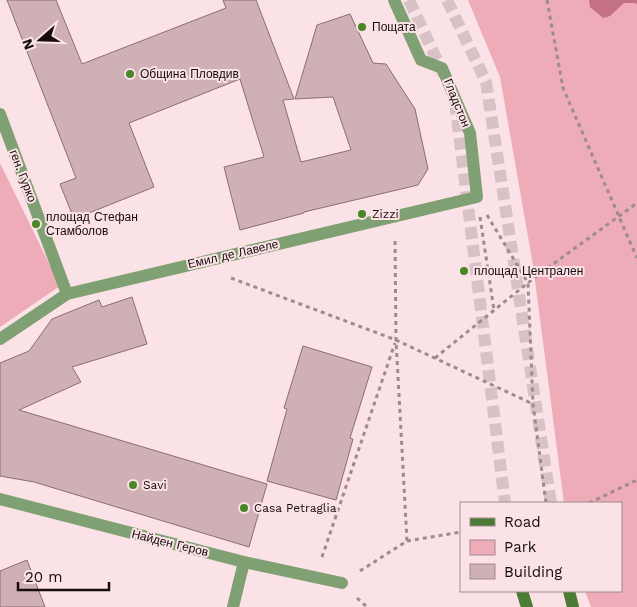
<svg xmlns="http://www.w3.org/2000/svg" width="637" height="607" font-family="'Work Sans',sans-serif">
	<rect width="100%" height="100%" fill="#fbe2e6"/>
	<g fill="#eeabb8">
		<polygon points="468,0 637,0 637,607 591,607 585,591 621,591 621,503 564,503 533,265 500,77"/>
		<polygon points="0,163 60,286 0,327"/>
	</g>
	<polygon fill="#c47184" points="589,0 637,0 637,4 634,3 624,3 610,16 603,18 590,7"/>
	<g fill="#ceb0b5" stroke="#8a6e73">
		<polygon points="7,0 56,0 82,64 226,8 223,0 256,0 294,99 283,100 301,162 351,150 333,97 295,99 317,25 350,14 373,63 386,64 415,109 428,169 418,185 304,212 304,213 240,230 224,167 264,157 240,79 129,123 154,187 74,219 60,184 76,178"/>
		<polygon points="132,297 147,344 72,367 81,382 19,410 267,484 249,547 34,482 0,476 0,363 29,351 52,319 99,300 102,307"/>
		<polygon points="303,346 372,367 350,438 353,439 336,500 267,481 287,409 284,408"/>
		<polygon points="27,560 45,607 0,607 0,571"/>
	</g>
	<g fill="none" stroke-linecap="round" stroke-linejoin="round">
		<g stroke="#d9c2c6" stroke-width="12" stroke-dasharray="12 6" stroke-linecap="butt">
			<polyline points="409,0 444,75"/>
			<polyline points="447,0 486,82 551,503"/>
			<polyline points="455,102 505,503"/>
		</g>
		<g stroke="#9e8b8e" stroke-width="3" stroke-dasharray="4 4" stroke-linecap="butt">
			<polyline points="547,0 563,88 637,258"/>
			<polyline points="487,215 528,283 533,404 546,503"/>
			<polyline points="480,217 494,310"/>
			<polyline points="231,278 396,340 533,404"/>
			<polyline points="435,358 534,278 637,203"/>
			<polyline points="589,503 637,480"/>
			<polyline points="407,541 461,532"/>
			<polyline points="322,557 395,343"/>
			<polyline points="360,571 407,541 396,340 395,238"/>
			<polyline points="357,598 367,607"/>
		</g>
		<g stroke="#7fa072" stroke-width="12">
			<polyline points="0,114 67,294"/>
			<polyline points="0,339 67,294 477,197 470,133 442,68 421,60 394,0"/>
			<polyline points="0,499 244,562 342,583"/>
			<polyline points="233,607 244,562"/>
		</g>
		<g stroke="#4b7b35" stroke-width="12">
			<polyline points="522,591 527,607"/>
			<polyline points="569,591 573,607"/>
		</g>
	</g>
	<g fill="#488626" stroke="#fbe2e6" stroke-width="2">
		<circle cx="362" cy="27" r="5"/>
		<circle cx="130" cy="74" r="5"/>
		<circle cx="362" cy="214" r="5"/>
		<circle cx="36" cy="224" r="5"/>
		<circle cx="464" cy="271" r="5"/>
		<circle cx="133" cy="485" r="5"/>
		<circle cx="244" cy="508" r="5"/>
	</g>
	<g text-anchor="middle" stroke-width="4" stroke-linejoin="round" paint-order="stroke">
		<g font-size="12" fill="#160c0e" stroke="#fbe2e6" text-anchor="start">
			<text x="372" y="31">Пощата</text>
			<text x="140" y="78">Община Пловдив</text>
			<text x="372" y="218">Zizzi</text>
			<text x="46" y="221">площад Стефан<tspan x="46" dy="14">Стамболов</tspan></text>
			<text x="474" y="275">площад Централен</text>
			<text x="143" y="489">Savi</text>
			<text x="254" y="512">Casa Petraglia</text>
		</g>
		<g font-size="12" fill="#160c0e" stroke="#fbe2e6">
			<text transform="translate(457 103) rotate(68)" y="4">Гладстон</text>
			<text transform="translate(23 176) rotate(69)" y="4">ген. Гурко</text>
			<text transform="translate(233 254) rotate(-13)" y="4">Емил де Лавеле</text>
			<text transform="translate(170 543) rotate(14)" y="4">Найден Геров</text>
		</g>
	</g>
	<rect x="460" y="502" width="162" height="90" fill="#fbe2e6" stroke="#9f8c90"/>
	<rect x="470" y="518" width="25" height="8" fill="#4b7b35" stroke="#9f8c90"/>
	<text x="504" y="527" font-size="15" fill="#160c0e">Road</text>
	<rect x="470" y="540" width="25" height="15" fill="#eeabb8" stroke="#9f8c90"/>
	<text x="504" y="552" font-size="15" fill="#160c0e">Park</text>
	<rect x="470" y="564" width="25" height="15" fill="#ceb0b5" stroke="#9f8c90"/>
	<text x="504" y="577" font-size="15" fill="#160c0e">Building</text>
	<g transform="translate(40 40) rotate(250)" stroke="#fbe2e6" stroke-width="4" paint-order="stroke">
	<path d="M0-4L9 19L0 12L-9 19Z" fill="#160c0e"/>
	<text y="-8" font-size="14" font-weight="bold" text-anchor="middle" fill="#160c0e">N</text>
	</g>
	<path d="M18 582v8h91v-8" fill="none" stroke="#160c0e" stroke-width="2.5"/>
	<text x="25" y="582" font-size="15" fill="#160c0e" stroke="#fbe2e6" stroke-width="4" paint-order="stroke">20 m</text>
</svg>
